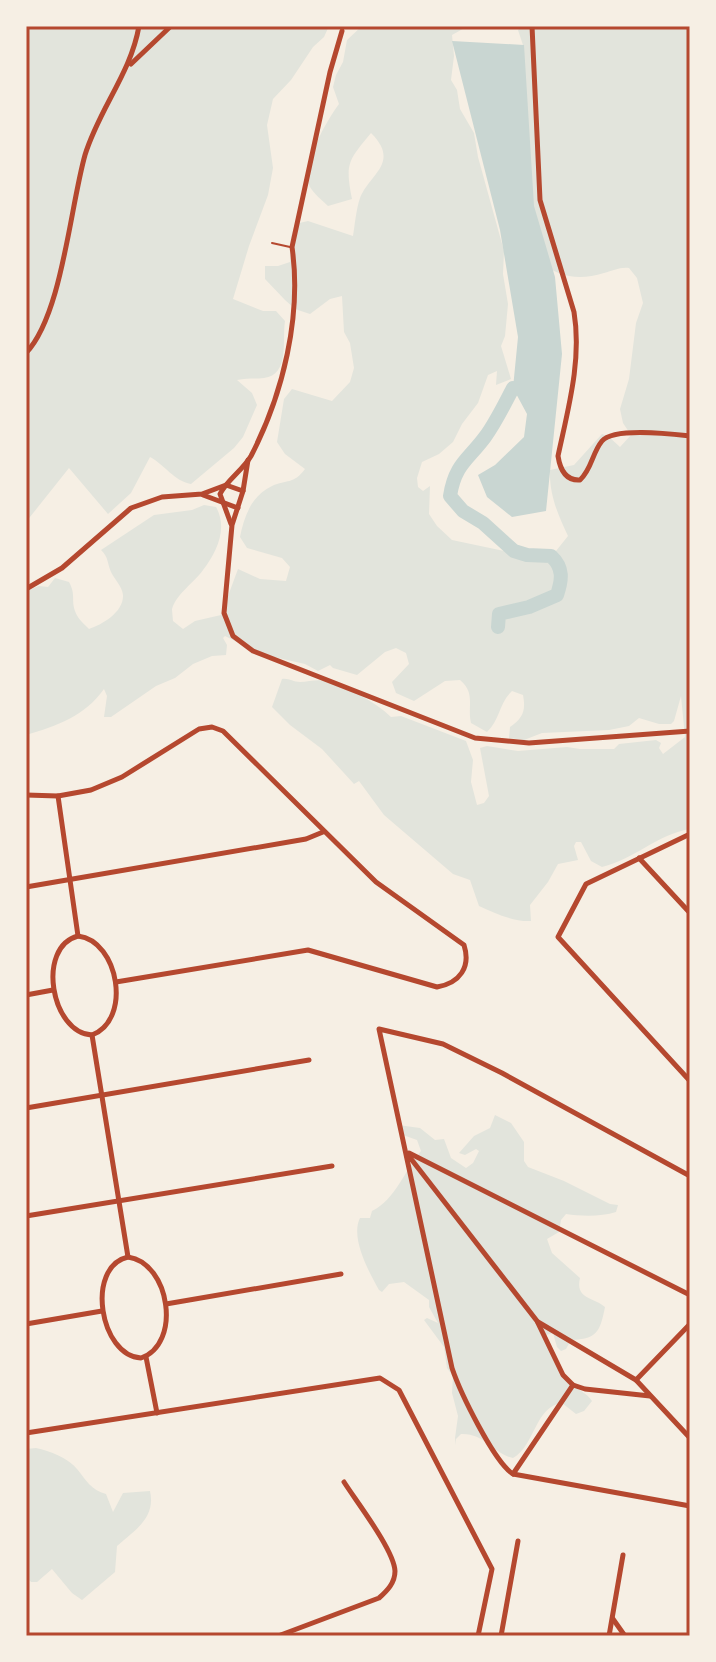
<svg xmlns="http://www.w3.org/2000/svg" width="716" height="1662" font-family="'Fira Sans Condensed',sans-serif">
	<rect width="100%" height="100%" fill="#f6efe4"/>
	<g fill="#e2e4dc">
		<path d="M26 26H241L243 29 245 26H329L324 37 313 47 291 80 273 99 267 125 273 168 268 195 249 246 233 299 263 311H276L285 321C282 340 290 375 264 378 255 379 246 378 237 380L252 393 257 405 243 437 234 448 191 484C174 481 165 465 150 457L131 493 108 514 69 468 26 522Z"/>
		<path d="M362 26H468L452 35 454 56 451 80 457 90 460 109 474 133 478 157 504 251 503 274 508 304 505 336 501 346 511 379 496 385 497 371 488 375 478 403 462 424 453 442 439 454 422 462 417 478 418 487 423 491 430 486 429 514 437 526 452 540 518 554 543 555 556 551 568 536C558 515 549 494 550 470L574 465 602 434 608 436 620 447 631 435 623 423 620 409 629 379 636 323 643 303 637 278 629 268C619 267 613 271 604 273 578 281 559 277 538 261L512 53 523 45 518 30 523 26H690V829C656 835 635 859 602 867L591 861 581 842H576L574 846 578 860 558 864 548 882 530 905 531 921C514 922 494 913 479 906L470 880 453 874 384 815 359 781 354 784 322 749 290 725 272 707 282 679C289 678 293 682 300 682 308 682 317 679 325 681 345 686 376 702 391 717L401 716 466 741 473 760 471 782 477 805 484 803 489 796 480 748 487 746 518 751 567 747 580 749H614L619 744 656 740 661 743 659 748 663 754 685 737 681 696 674 721 671 724H659L639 718 629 726 609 730 542 733 524 740 509 738 510 727C523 718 526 711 523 695L512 691C499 703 500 720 487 732L471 723C467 707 476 693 460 680L445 681 414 701 396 693 392 682 409 664 406 653 396 648 385 652 357 675 333 668 330 665 318 671 305 664 261 654 225 636 223 638 227 645 226 655 212 656 193 664 175 678 156 686 111 717H104L107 696 104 689C85 716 57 726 26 735V591L39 586 48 587 55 578 69 582C76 595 71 599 75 611 77 618 84 624 89 629 102 625 124 612 123 595 122 586 115 580 111 572 107 563 109 558 101 550L154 515 192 510 204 505 216 507C228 528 217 552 203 570 194 583 177 593 172 609 172 610 173 620 173 621L183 629 195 621 221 615 238 569 260 579 286 581 290 567 282 558 247 548 240 537C244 517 251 496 272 486 287 479 293 485 305 469L285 454 277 442 284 399 292 389 332 401 350 382 354 368 350 343 344 332 342 296 330 299 310 314 295 309 285 300 265 279V266H278L290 262 291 237 295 224 308 221 353 236C355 224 356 210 360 198 369 174 401 163 371 133 348 161 345 163 352 199L328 206C322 200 314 194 310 187 299 168 327 120 339 104L333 87 336 75 343 62 347 40Z"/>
		<path d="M495 1115 511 1123 524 1142V1161L528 1167 564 1181 610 1204 618 1205 616 1212C601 1217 580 1216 566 1214L561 1220 559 1232 547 1239 552 1253 580 1278C575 1299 593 1297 605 1307 600 1332 597 1339 571 1340L566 1349 561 1351 557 1347 553 1333 546 1335C553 1352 558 1371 571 1383 578 1390 587 1393 592 1401L584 1411 576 1414 562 1403C535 1406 535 1446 513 1458 492 1453 485 1433 461 1434L456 1439V1445L455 1438 458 1416 452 1393 453 1376 447 1368 444 1347 424 1320 427 1318 438 1323 429 1307V1300L404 1282 389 1284 382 1292 379 1290C369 1272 350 1238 360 1218H370L372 1211C395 1200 405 1170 421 1151L417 1140 403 1135 398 1125 420 1128 435 1140 444 1139 451 1158 466 1168 473 1163 479 1151 476 1149 465 1155 459 1153 474 1136 490 1128Z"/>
		<path d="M36 1448C50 1451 68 1458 77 1469 86 1480 91 1490 106 1494L113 1512 123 1493 150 1491C156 1518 135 1530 117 1546L115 1572 82 1600 72 1593 52 1569 37 1582H31L26 1576V1449Z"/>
	</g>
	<polygon fill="#c9d6d2" points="452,41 524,45 534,206 555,277 562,354 546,511 512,517 487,497 478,475 495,465 524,437 527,414 513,388 518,337 500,230"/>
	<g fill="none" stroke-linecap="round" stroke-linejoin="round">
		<path stroke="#c9d6d2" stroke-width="14" d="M498 627 499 614 529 607 557 595C562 580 564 568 551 556L527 555 514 551 483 523 463 511 450 496C455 464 468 460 485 437 496 422 504 405 513 388"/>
		<polyline stroke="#b5482f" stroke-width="2" points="272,243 290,247"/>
		<g stroke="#b5482f" stroke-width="5">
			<path d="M532 26 540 200 574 312C582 360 568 409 558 456 560 469 565 481 580 480 592 469 592 453 602 441 614 427 672 434 690 436"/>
			<polyline points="131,64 171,26"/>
			<path d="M26 353C62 315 70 208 85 155 99 109 131 73 139 26"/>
			<polyline points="248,460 243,491 232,525 224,613 233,636 253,651 475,738 529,743 690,731"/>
			<polyline points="203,495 238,508"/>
			<path d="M231 524 220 494C227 480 243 470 251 456 283 394 302 316 292 247L330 72 342 31"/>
			<polyline points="26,589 62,568 131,508 162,497 202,494 226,485 243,491"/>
			<path d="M26 795 58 796 91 790 122 777 199 729 212 727 223 731 376 882 464 945C471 967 460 983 437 987L308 950 116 982"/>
			<polyline points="58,796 78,936"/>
			<polyline points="690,834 586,884 558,937 690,1081"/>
			<polyline points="639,858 690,913"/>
			<polyline points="26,887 306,839 323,832"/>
			<path d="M78 936C119 941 132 1020 92 1035 51 1033 36 947 78 936Z"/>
			<polyline points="26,995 53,990"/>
			<polyline points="92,1035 128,1257"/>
			<polyline points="26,1108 309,1060"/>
			<polyline points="409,1153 690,1295"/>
			<polyline points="408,1155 537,1321 563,1375 573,1385 585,1389 650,1396"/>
			<path d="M690 1176 502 1073 443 1044 379 1029 452 1368C460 1392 494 1462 513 1474L690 1506"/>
			<polyline points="26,1216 332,1166"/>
			<path d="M128 1257C170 1263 182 1344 141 1358 100 1356 85 1267 128 1257Z"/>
			<polyline points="166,1304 341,1274"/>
			<polyline points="538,1322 636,1380 690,1438"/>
			<polyline points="26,1324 102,1311"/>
			<polyline points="146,1357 157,1413"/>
			<polyline points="636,1380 690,1324"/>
			<polyline points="26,1433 380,1378 399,1390 492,1569 478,1636"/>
			<polyline points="513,1474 573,1385"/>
			<polyline points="613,1619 625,1636"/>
			<path d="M278 1636 379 1598C387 1591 395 1583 395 1571 394 1550 356 1501 344 1482"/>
			<polyline points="501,1636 518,1541"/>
			<polyline points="609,1636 623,1555"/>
		</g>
	</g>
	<rect width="716" height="1662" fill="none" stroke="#f6efe4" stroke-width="56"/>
	<rect x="28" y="28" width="660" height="1606" fill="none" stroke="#b5482f" stroke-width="3"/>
</svg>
